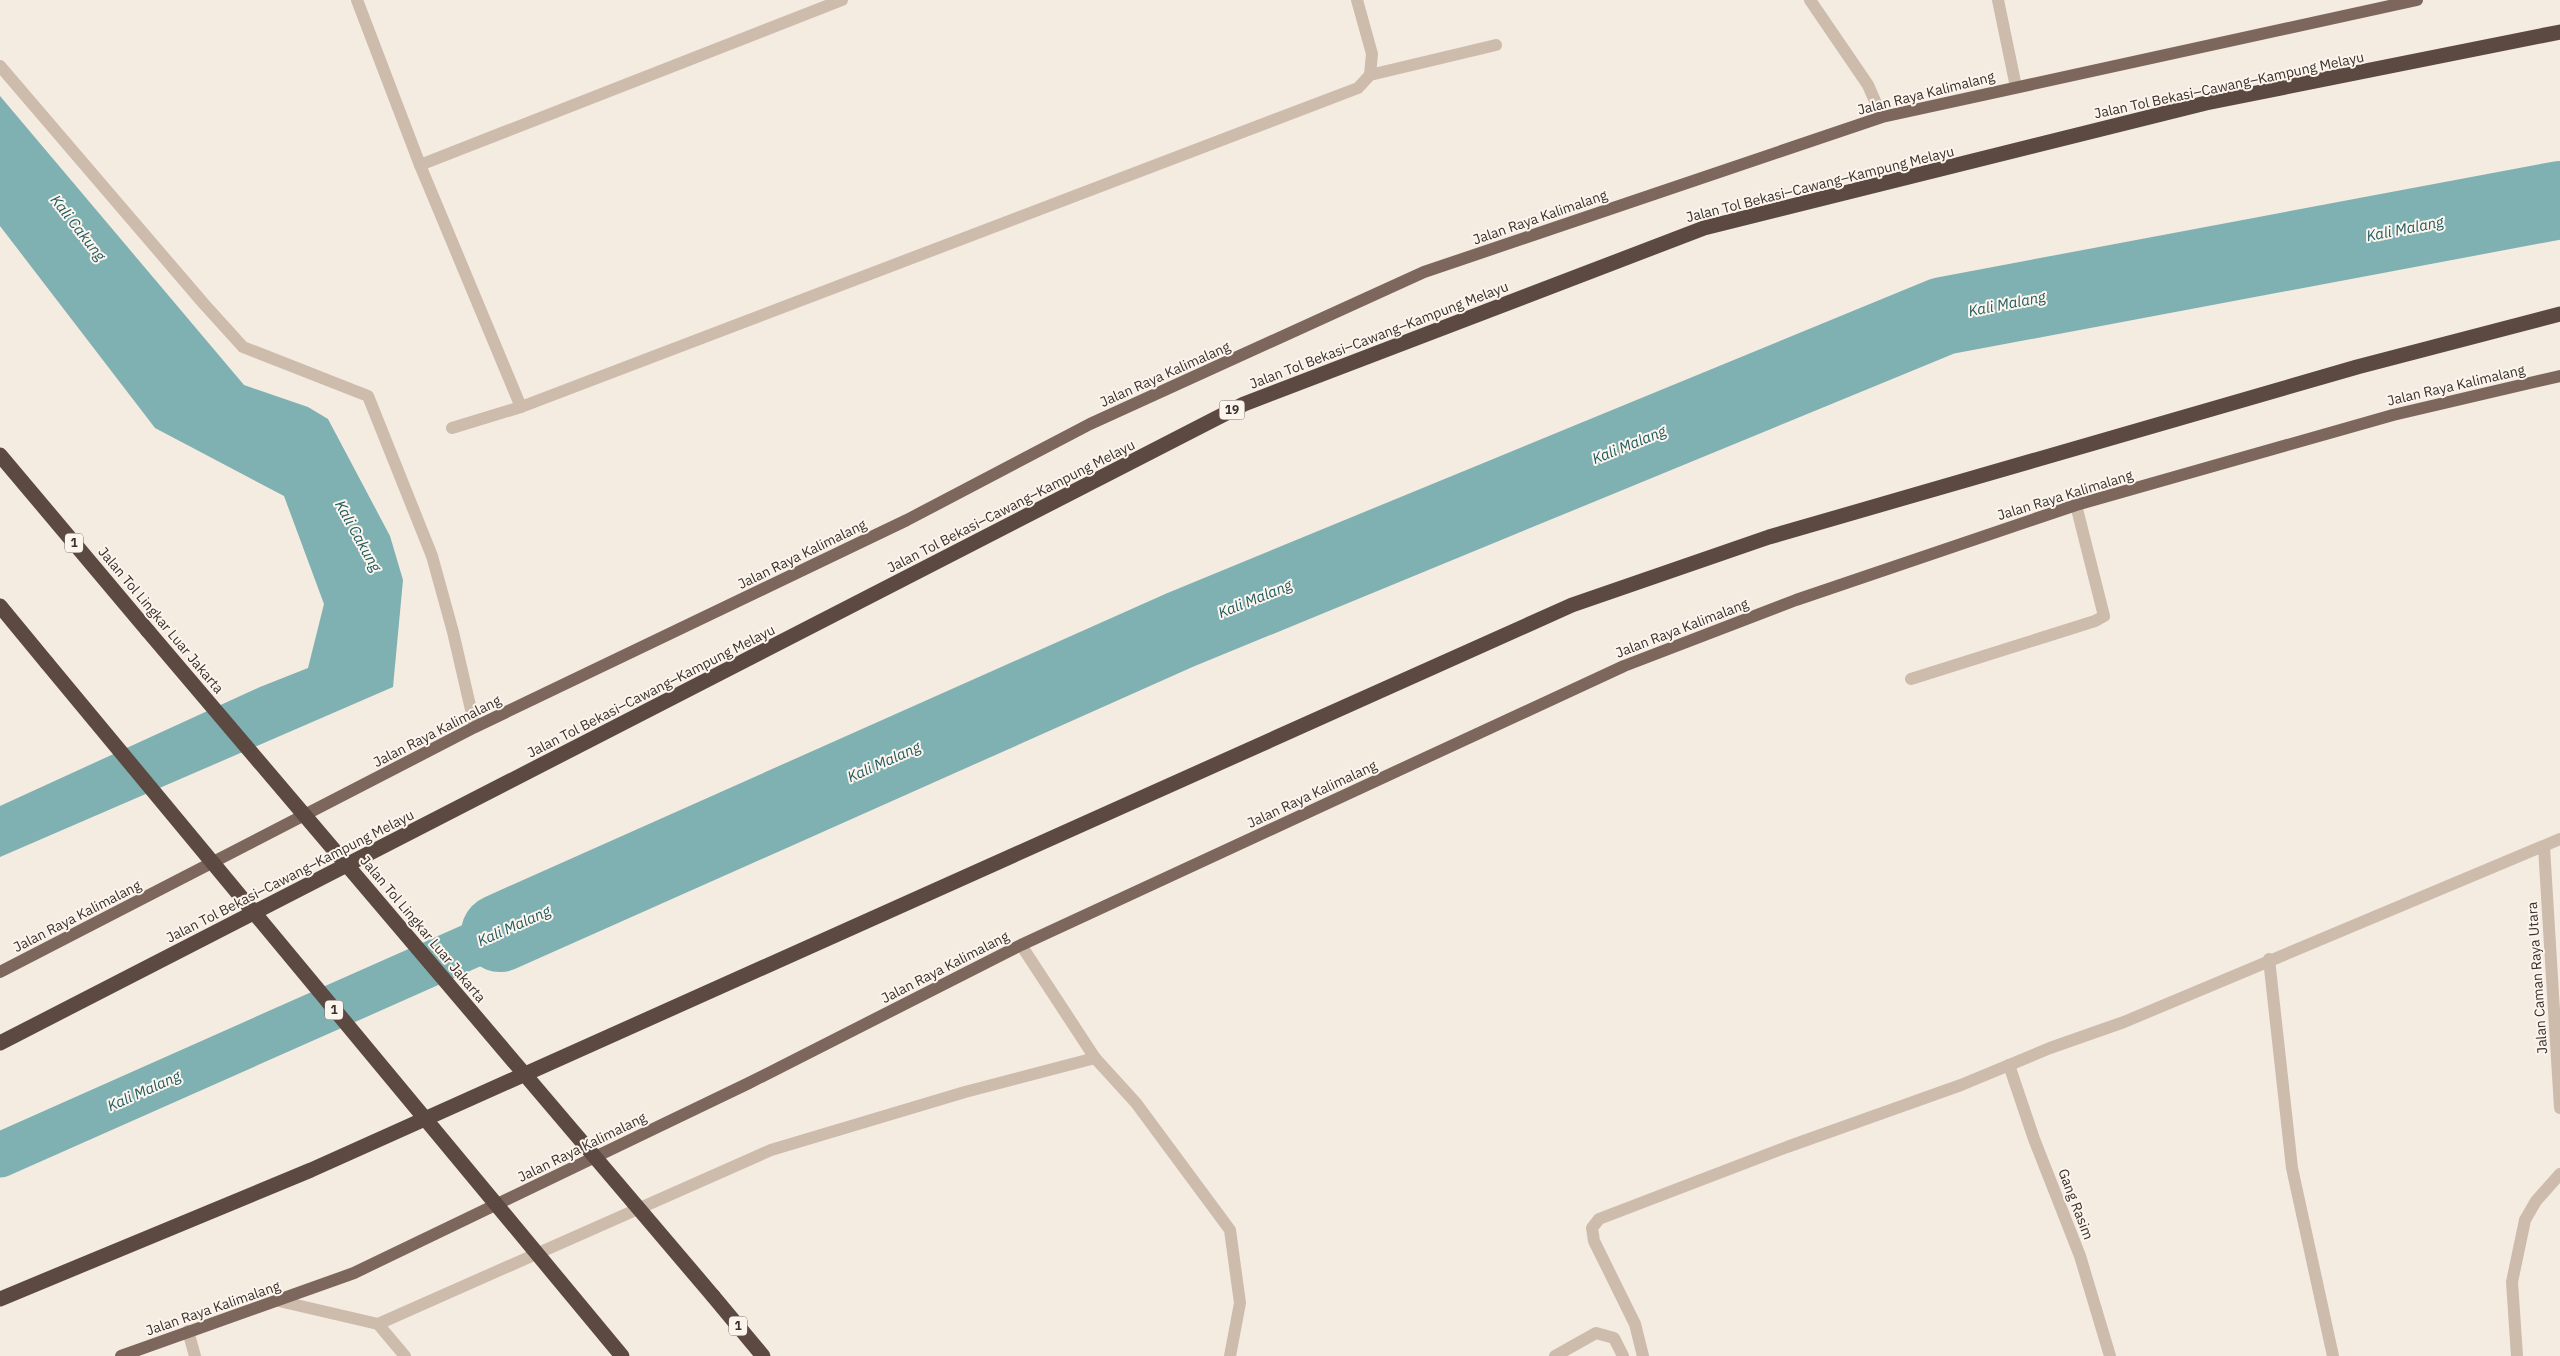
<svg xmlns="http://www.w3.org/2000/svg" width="2560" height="1356" font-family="'IBM Plex Sans',sans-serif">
	<rect width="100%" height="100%" fill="#f4ebe1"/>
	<polygon fill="#7fb0b2" points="0,96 244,385 308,407 328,419 390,536 403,580 393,687 0,857 0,806 260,687 308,668 324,604 284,496 155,428 0,226"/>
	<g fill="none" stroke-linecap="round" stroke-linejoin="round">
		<polyline stroke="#7fb0b2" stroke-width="45" points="0,1155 500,933"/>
		<polyline stroke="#7fb0b2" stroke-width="78" points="500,933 1180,630 1943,316 2560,200"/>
		<g stroke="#cdbbac" stroke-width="12">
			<polyline points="357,0 420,165 521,407"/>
			<polyline points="1357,0 1372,54 1370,75"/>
			<polyline points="1810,0 1868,85 1882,117"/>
			<polyline points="1998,0 2016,87"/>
			<polyline points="0,66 204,304 243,347 368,396 432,556 453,632 475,727"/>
			<polyline points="420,165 842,0"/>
			<polyline points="452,428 521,407 1358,88 1370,75 1496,45"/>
			<polyline points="1911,679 2095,621 2104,616 2076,505"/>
			<polyline points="2544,847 2560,1108"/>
			<polyline points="1021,945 1095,1058 1136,1103 1230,1230 1240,1303 1230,1356"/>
			<polyline points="2269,959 2292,1168 2333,1356"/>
			<polyline points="2009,1065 2034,1139 2080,1256 2110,1356"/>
			<polyline points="279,1301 378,1324 405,1356"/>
			<polyline points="378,1324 771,1150 965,1092 1095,1058"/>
			<polyline points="188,1331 195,1356"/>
			<polyline points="1555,1356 1596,1333 1614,1338 1623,1356"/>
			<polyline points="1643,1356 1635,1324 1594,1241 1592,1228 1599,1219 1787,1147 1961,1085 2050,1048 2124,1022 2560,839"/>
			<polyline points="2517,1356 2512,1282 2525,1220 2536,1201 2560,1174"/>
		</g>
		<g stroke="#7d675c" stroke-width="12">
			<polyline points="0,972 475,727 907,520 1090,424 1424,272 1882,117 2417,0"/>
			<polyline points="121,1356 354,1273 749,1083 1021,945 1624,666 1796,600 2076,505 2393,415 2560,376"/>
		</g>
		<g stroke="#5c4a42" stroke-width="15">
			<polyline points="0,455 148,631"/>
			<polyline points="0,606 47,663"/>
			<polyline points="713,1296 763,1356"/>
		</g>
		<g stroke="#5c4a42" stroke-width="15">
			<polyline points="148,631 713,1296"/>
			<polyline points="47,663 622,1356"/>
			<polyline points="0,1043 1244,404 1704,228 2206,103 2560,32"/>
			<polyline points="0,1299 311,1170 1572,605 1769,537 2357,367 2560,314"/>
		</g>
	</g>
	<g text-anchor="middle" stroke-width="4" stroke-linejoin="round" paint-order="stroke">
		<g fill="#fbf5ee" stroke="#756b66" stroke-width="1">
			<rect x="1219.5" y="400.5" width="25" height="19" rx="4"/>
			<rect x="65" y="533.5" width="18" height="19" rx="4"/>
			<rect x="325" y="1000.5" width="18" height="19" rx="4"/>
			<rect x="729" y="1316.5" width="18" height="19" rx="4"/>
		</g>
		<g font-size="12" font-weight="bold" fill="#3b302b">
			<text x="1232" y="414">19</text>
			<text x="74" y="547">1</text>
			<text x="334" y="1014">1</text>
			<text x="738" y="1330">1</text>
		</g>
		<g font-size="14" fill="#3b302b" stroke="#fbf5ee">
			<text transform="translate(2229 85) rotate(-12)" y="5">Jalan Tol Bekasi–Cawang–Kampung Melayu</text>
			<text transform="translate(1926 93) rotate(-14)" y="5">Jalan Raya Kalimalang</text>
			<text transform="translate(1820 184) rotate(-14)" y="5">Jalan Tol Bekasi–Cawang–Kampung Melayu</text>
			<text transform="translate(1540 217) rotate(-19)" y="5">Jalan Raya Kalimalang</text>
			<text transform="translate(1379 335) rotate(-21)" y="5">Jalan Tol Bekasi–Cawang–Kampung Melayu</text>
			<text transform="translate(1165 374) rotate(-24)" y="5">Jalan Raya Kalimalang</text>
			<text transform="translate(2456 385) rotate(-13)" y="5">Jalan Raya Kalimalang</text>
			<text transform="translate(2065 495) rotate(-17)" y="5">Jalan Raya Kalimalang</text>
			<text transform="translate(1011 506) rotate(-27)" y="5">Jalan Tol Bekasi–Cawang–Kampung Melayu</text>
			<text transform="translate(802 554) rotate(-26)" y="5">Jalan Raya Kalimalang</text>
			<text transform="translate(161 620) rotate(50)" y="5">Jalan Tol Lingkar Luar Jakarta</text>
			<text transform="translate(1682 628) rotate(-21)" y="5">Jalan Raya Kalimalang</text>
			<text transform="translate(651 691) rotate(-27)" y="5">Jalan Tol Bekasi–Cawang–Kampung Melayu</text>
			<text transform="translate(437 731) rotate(-27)" y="5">Jalan Raya Kalimalang</text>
			<text transform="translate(1312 794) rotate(-25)" y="5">Jalan Raya Kalimalang</text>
			<text transform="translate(290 876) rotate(-27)" y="5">Jalan Tol Bekasi–Cawang–Kampung Melayu</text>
			<text transform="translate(77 916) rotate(-27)" y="5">Jalan Raya Kalimalang</text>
			<text transform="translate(423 929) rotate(50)" y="5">Jalan Tol Lingkar Luar Jakarta</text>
			<text transform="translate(945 967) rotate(-27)" y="5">Jalan Raya Kalimalang</text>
			<text transform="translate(2537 978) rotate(-94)" y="5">Jalan Caman Raya Utara</text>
			<text transform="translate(582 1147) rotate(-26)" y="5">Jalan Raya Kalimalang</text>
			<text transform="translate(2076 1204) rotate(69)" y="5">Gang Rasim</text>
			<text transform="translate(213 1308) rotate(-19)" y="5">Jalan Raya Kalimalang</text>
		</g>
		<g font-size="15" font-style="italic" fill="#1f5a5e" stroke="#fbf5ee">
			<text transform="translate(78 228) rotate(52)" y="5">Kali Cakung</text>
			<text transform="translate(2405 229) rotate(-11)" y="5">Kali Malang</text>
			<text transform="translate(2007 304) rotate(-11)" y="5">Kali Malang</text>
			<text transform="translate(1629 445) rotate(-22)" y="5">Kali Malang</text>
			<text transform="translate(358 536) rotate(61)" y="5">Kali Cakung</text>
			<text transform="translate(1255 599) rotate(-22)" y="5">Kali Malang</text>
			<text transform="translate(884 762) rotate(-24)" y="5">Kali Malang</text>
			<text transform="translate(514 926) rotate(-24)" y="5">Kali Malang</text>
			<text transform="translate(144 1091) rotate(-24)" y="5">Kali Malang</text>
		</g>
	</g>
</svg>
